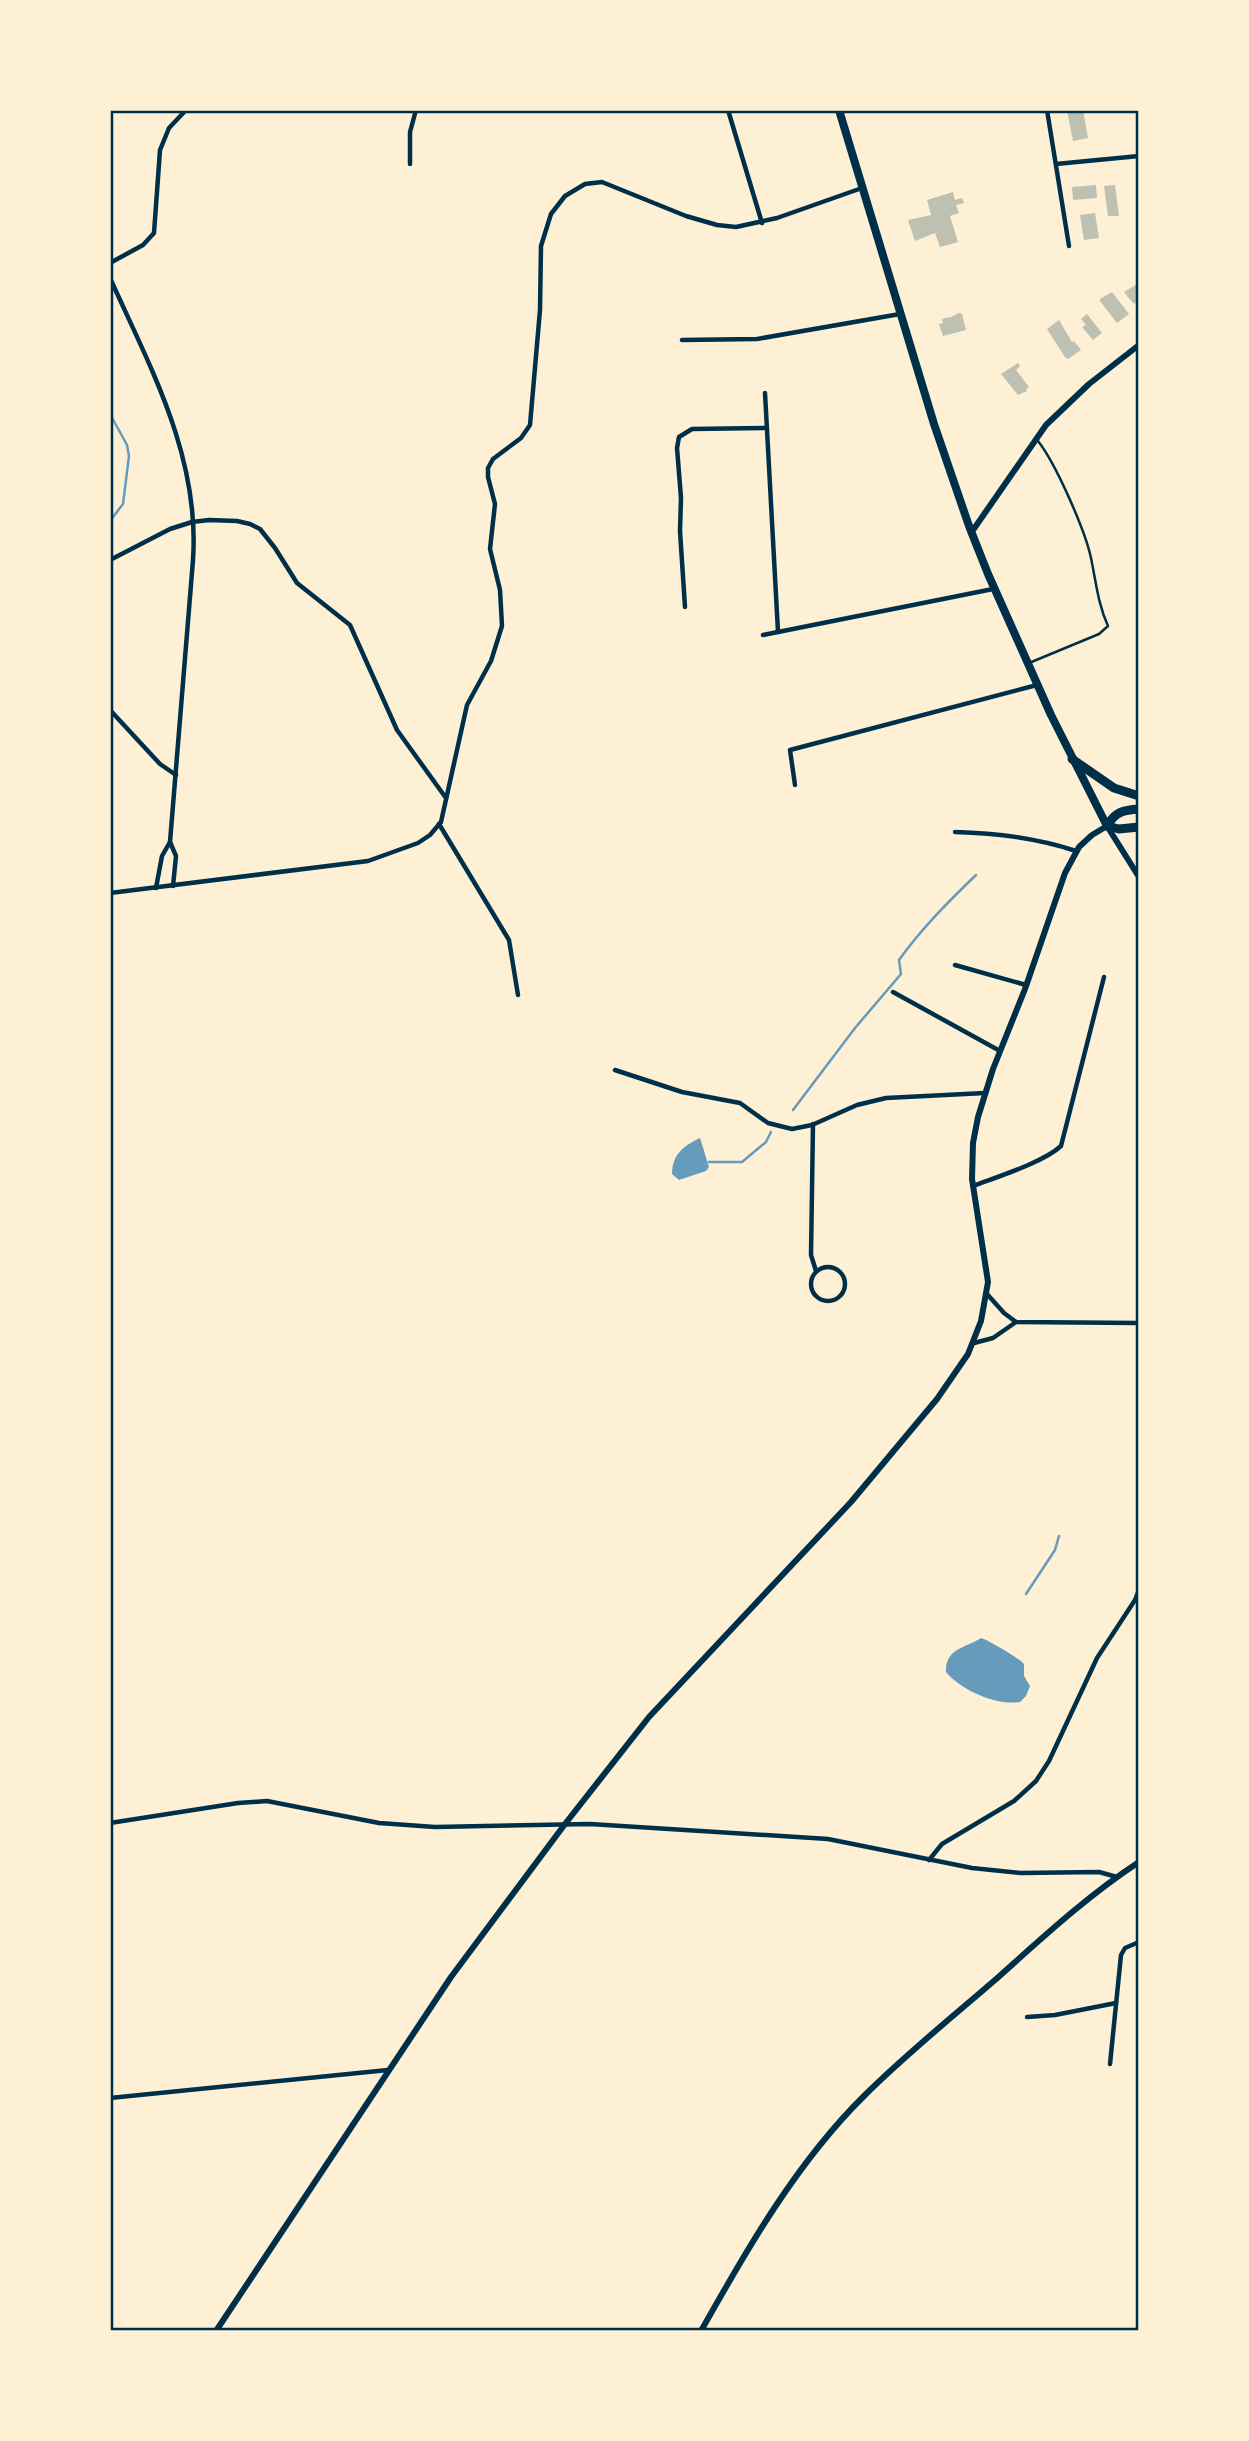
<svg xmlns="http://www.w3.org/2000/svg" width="1249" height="2441" font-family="'Golos Text',sans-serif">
	<rect width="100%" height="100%" fill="#fdf0d5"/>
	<g fill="#669bbc">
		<path d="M700 1138 709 1167 706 1171 679 1180 672 1174C672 1155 683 1146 700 1138Z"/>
		<path d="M981 1638C988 1640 1019 1658 1024 1664V1676L1030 1686 1026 1696 1020 1702C996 1706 961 1690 946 1672 945 1648 966 1648 981 1638Z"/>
	</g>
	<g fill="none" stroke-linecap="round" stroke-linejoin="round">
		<g stroke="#669bbc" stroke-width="2.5">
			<polyline points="110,414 127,445 129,456 123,504 110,521"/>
			<path d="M793 1110 855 1028 901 974 899 960C922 928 948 902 976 875"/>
			<polyline points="709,1162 742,1162 766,1142 771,1132"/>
			<polyline points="1026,1594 1055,1550 1059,1536"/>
		</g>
	</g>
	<g fill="#bec0b2">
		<polygon points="1067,110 1083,110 1088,138 1073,141"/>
		<polygon points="1096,185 1097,198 1073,200 1072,187"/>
		<polygon points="1115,185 1119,216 1108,216 1104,186"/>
		<polygon points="953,192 955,200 962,198 964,203 956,205 959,213 950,216 958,242 940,247 935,233 915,241 908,220 931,215 927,200"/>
		<polygon points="1095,213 1099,238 1084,240 1080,215"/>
		<polygon points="1139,283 1139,300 1134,304 1124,292"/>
		<polygon points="1112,292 1129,314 1117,323 1100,301 1100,299"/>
		<polygon points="959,313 962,314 966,330 943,336 939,324 943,323 942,319 949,317 949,318"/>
		<polygon points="1087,314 1102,333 1093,340 1082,327 1086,325 1081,319"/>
		<polygon points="1059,320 1072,342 1074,341 1081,350 1068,359 1065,357 1047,329"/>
		<polygon points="1018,363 1020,366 1016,370 1029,387 1026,389 1027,391 1018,395 1001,374"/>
	</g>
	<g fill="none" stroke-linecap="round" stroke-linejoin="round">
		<path stroke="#003049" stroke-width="2.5" d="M1029 663 1099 634 1108 626C1098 604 1096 582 1091 558 1085 530 1056 464 1038 441"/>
		<g stroke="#003049" stroke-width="4.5">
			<polyline points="728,110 762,223"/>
			<polyline points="1047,110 1069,246"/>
			<polyline points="410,164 410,132 416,110"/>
			<polyline points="1056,164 1139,156"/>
			<polyline points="110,263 143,245 154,233 160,150 169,128 186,110"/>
			<path d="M110 278C151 369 200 457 193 560L170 842 162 856 156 888"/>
			<polyline points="682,340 757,339 900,314"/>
			<polyline points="765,393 778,632"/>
			<polyline points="110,560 170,529 192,522 209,520 237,521 250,524 260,529 275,548 297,583 350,625 397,730 446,798"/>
			<polyline points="685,607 680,531 681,498 677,448 679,437 692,429 767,428"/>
			<polyline points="763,635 993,589"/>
			<polyline points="110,710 160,764 176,775"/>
			<polyline points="795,785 790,750 1037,685"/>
			<polyline points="439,824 509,940 518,995"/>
			<path d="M955 832C996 833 1037 838 1076 851"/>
			<polyline points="170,842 176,856 173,886"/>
			<polyline points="110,893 368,861 418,843 430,835 441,822 467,705 491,661 502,626 500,590 490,549 495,504 488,477 488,468 493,459 521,438 530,425 540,310 541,246 551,214 565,196 585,184 602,182 686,216 717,225 736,227 777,218 862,188"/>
			<polyline points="955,965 1026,985"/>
			<polyline points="893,992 1000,1051"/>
			<polyline points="615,1070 682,1092 740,1103 768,1123 792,1129 812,1125 857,1105 886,1098 985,1093"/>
			<polyline points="813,1124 811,1255 816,1271"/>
			<path d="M973 1186C997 1177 1044 1162 1061 1146L1104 977"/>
			<circle cx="828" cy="1284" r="17"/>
			<polyline points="987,1294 1004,1313 1016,1322 1139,1323"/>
			<polyline points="974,1343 993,1338 1016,1322"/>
			<polyline points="110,1823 238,1803 267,1801 379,1823 435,1827 590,1824 828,1839 972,1868 1021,1873 1099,1872 1117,1877"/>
			<polyline points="929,1860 942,1844 1014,1801 1036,1781 1049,1761 1097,1658 1135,1600 1139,1590"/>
			<polyline points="1027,2017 1055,2015 1116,2003"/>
			<polyline points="1110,2064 1121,1955 1125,1948 1139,1942"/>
			<polyline points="110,2098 388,2070"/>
		</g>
		<g stroke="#003049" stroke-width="6">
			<polyline points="971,533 1046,425 1089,384 1139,345"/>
			<path d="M701 2331C747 2249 797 2162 864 2096 905 2055 951 2018 995 1980 1041 1939 1087 1896 1139 1862"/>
		</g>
		<polyline stroke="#003049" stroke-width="6" points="216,2331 451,1977 565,1824 649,1717 851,1502 937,1399 968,1354 981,1321 988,1282 972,1179 973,1143 978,1117 993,1069 1025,989 1065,873 1079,847 1092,835 1107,826 1139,877"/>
		<polyline stroke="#003049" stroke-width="8" points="839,110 934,424 969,526 988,574 1051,715 1107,826"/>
		<g stroke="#003049" stroke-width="9">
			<polyline points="1072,759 1114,788 1139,796"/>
			<path d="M1139 809C1123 810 1115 812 1107 826L1119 829 1139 827"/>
		</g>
	</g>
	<rect width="1249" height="2441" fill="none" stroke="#fdf0d5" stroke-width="224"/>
	<rect x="112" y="112" width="1025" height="2217" fill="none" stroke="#003049" stroke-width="2.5"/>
</svg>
